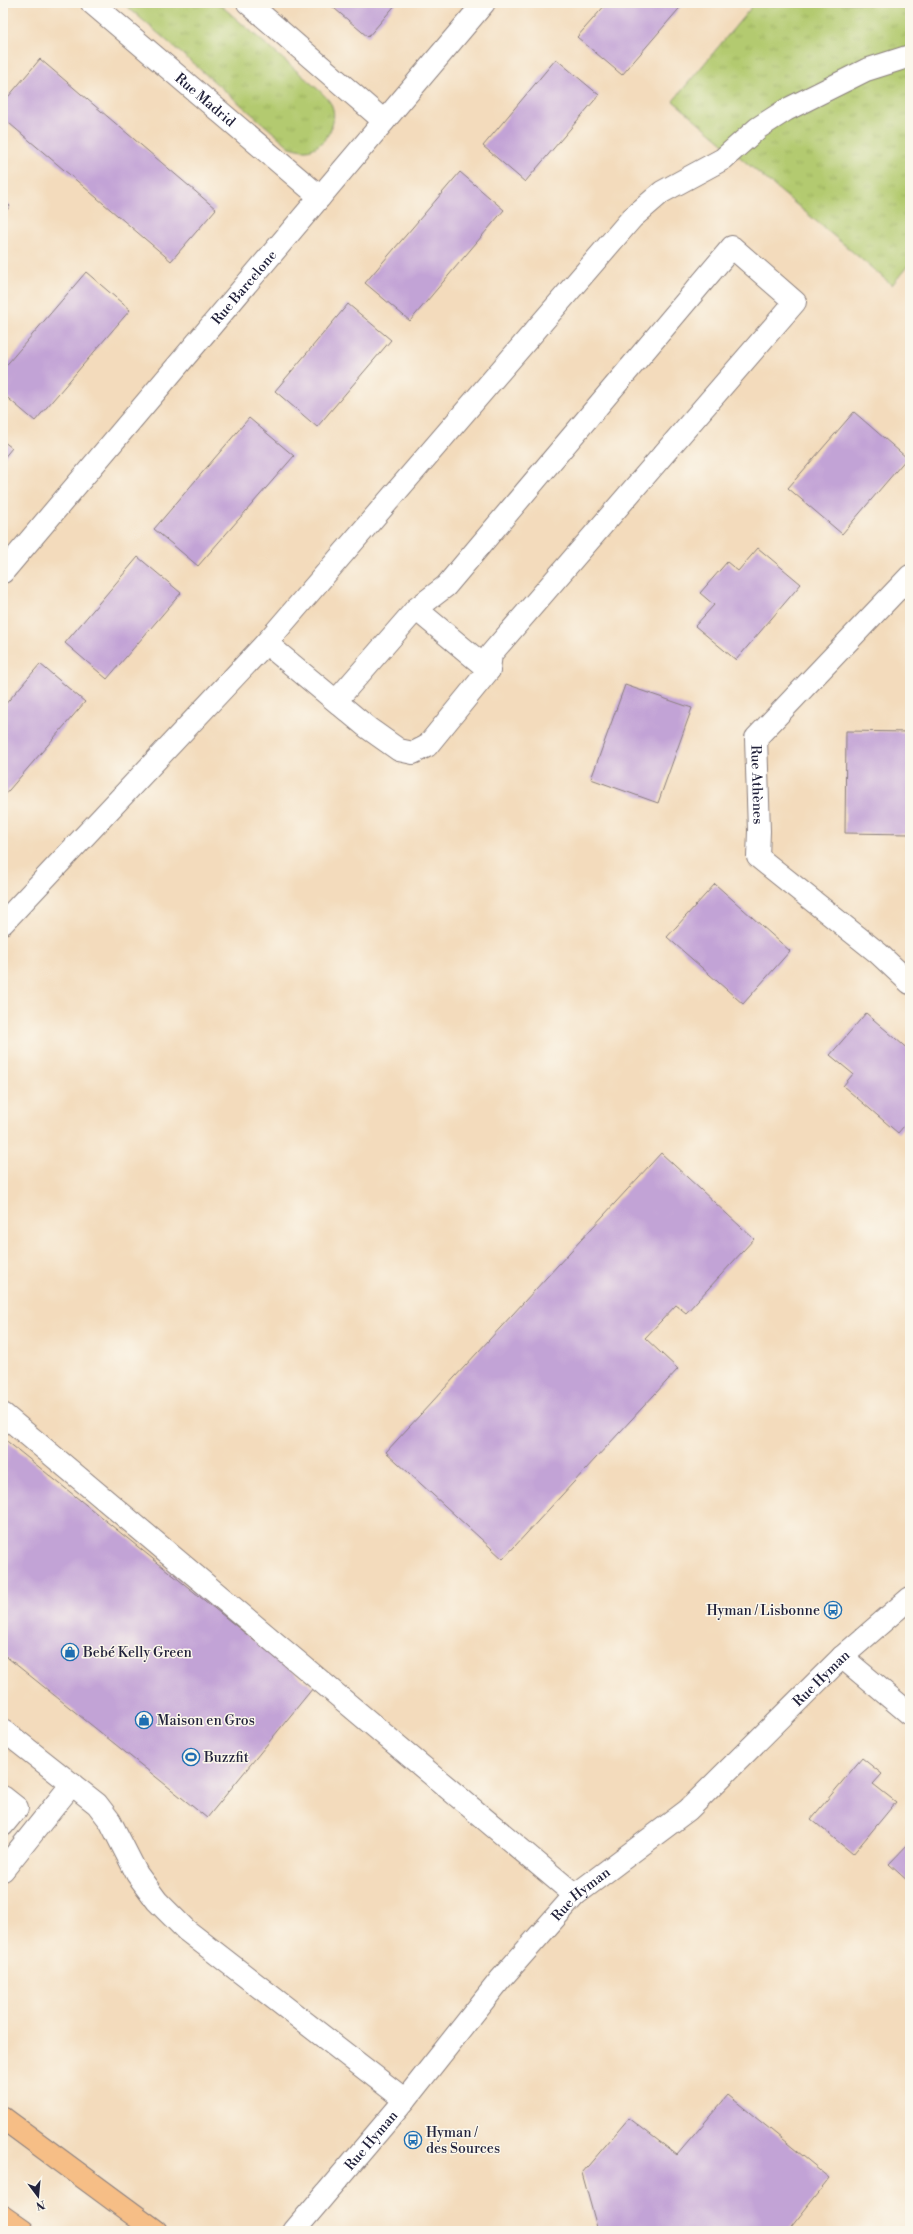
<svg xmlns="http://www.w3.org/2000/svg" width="913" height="2234" font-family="'Libre Bodoni',serif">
	<defs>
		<pattern id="grass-tufts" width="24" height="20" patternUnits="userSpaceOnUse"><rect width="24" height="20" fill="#b3ca6f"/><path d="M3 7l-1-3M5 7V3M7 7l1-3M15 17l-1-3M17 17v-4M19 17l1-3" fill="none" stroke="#9aad61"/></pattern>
	</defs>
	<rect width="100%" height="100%" fill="#fbf7ec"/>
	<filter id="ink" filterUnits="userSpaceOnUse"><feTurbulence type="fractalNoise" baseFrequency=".025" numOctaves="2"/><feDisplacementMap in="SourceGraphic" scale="8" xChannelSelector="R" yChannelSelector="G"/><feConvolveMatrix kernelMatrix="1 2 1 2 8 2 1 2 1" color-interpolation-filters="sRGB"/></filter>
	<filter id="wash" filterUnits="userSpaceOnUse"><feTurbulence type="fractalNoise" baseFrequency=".012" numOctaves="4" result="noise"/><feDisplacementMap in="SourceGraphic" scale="16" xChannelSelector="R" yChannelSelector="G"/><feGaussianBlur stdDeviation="0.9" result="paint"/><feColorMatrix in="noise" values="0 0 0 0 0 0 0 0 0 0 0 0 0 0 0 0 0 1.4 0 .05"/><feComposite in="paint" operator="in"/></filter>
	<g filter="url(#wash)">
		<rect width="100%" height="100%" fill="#f3dbbc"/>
		<g fill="url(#grass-tufts)" stroke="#6a7655">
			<path d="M123 3H218L320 91C324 95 330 101 332 106 339 124 323 152 302 150 298 149 294 148 290 147Z"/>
			<polygon points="755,3 910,3 910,263 892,285 673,101"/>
		</g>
		<g id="blocks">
			<g fill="#c2a3d6">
				<polygon points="328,3 397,3 368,37"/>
				<polygon points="607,3 684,3 622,75 577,37"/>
				<polygon points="40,59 216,209 171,261 3,118 3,103"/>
				<polygon points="556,59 599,95 525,182 483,146"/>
				<polygon points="460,172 504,210 410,321 365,283"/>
				<polygon points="3,200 10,206 3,215"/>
				<polygon points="86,272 130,310 35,421 3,394 3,369"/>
				<polygon points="348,304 391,340 317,427 275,391"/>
				<polygon points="854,412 907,458 842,534 788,488"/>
				<polygon points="249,418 294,456 198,566 154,529"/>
				<polygon points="3,441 12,448 3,459"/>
				<polygon points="758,548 801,584 736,660 695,626 714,605 700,593 727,562 738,571"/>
				<polygon points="138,557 181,593 107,679 65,643"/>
				<polygon points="40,664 85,702 3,797 3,707"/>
				<polygon points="625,685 692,708 658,803 591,779"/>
				<polygon points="846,731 910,732 910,834 845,833"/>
				<polygon points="715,884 790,951 743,1004 667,937"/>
				<polygon points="866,1013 910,1051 910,1119 898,1133 843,1086 853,1074 830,1055"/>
				<polygon points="661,1153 754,1239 686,1313 676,1305 645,1338 678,1369 503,1559 386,1452"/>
				<polygon points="3,1438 313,1688 207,1818 3,1654"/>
				<polygon points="862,1758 882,1774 873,1784 896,1802 853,1854 811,1819"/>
				<polygon points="910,1842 910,1883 889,1864"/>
				<polygon points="728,2095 830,2178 788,2231 598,2231 582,2173 629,2118 677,2155"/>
			</g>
		</g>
	</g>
	<g filter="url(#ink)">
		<use href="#blocks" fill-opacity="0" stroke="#8a7e7c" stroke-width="1"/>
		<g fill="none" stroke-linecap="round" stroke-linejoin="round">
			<defs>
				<g id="minor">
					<path id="s1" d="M92 3 320 197"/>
					<polyline points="248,3 384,121"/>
					<path id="s2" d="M3 572 484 3"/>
					<path id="s3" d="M910 576 756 738 759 831 758 857 878 953 910 983"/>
					<polyline points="416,609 446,586 732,247 795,302 491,654 489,670"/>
					<polyline points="266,643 368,728 399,750 413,753 427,746 489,670 416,609 336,701"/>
					<polyline points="3,923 266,643 632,218 662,192 723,159 758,128 786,110 866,70 910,56"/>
					<polyline points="3,1414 575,1895"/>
					<polyline points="842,1657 910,1714"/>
					<polyline points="3,1730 97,1804 110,1821 137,1874 157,1901 186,1930 405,2100"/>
					<polyline points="3,1797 17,1808 3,1825"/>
					<polyline points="3,1870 72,1784"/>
					<path id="s4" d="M294 2231 405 2100 500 1980 575 1895 688 1810 842 1657 910 1598"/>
				</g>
				<g id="major">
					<polyline points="3,2118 156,2231"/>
					<polyline points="3,2217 23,2231"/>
				</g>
			</defs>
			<use href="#minor" stroke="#8a7e7c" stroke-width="24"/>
			<use href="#major" stroke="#8a7e7c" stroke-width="24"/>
			<use href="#minor" stroke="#fff" stroke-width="22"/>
			<use href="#major" stroke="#f6be86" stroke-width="22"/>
		</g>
	</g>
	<defs>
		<symbol id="bus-ring" viewBox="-11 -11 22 22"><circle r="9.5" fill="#fbf7ec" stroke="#1f6fb2" stroke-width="1.5"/><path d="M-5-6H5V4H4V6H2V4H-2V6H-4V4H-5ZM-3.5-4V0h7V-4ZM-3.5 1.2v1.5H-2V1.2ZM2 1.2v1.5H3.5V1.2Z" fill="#1f6fb2"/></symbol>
		<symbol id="shop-ring" viewBox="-11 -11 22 22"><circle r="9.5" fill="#fbf7ec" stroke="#1f6fb2" stroke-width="1.5"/><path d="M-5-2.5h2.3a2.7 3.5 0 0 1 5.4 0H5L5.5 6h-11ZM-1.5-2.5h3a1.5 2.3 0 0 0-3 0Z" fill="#1f6fb2"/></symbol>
		<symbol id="stadium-ring" viewBox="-11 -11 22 22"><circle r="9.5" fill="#fbf7ec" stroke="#1f6fb2" stroke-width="1.5"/><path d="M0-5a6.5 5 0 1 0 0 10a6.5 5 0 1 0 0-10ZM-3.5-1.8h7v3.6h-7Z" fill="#1f6fb2"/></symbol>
	</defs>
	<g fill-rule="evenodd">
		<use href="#bus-ring" x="823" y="1600" width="20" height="20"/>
		<use href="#shop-ring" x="60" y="1642" width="20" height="20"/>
		<use href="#shop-ring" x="134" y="1710" width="20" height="20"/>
		<use href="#stadium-ring" x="181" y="1747" width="20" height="20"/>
		<use href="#bus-ring" x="403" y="2130" width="20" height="20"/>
	</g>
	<g text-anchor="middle" stroke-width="3" stroke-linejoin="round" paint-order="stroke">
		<g font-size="14" fill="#22223b" stroke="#fbf7ec">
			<text dy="5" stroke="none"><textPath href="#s1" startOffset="149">Rue Madrid</textPath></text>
			<text dy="5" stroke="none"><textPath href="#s2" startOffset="373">Rue Barcelone</textPath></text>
			<text dy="5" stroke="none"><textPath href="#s3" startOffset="270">Rue Athènes</textPath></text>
			<text dy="5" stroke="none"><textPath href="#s4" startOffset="767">Rue Hyman</textPath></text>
			<text dy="5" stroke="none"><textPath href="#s4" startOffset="443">Rue Hyman</textPath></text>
			<text dy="5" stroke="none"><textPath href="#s4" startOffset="119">Rue Hyman</textPath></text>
		</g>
		<g font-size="14" fill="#22223b" stroke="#fbf7ec" text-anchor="start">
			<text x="820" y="1615" text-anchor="end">Hyman / Lisbonne</text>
			<text x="83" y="1657">Bebé Kelly Green</text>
			<text x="157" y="1725">Maison en Gros</text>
			<text x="204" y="1762">Buzzfit</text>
			<text x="426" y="2137">Hyman /<tspan x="426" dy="16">des Sources</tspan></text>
		</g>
	</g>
	<rect width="913" height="2234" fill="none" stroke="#fbf7ec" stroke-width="16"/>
	<g transform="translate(38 2196) rotate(164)" stroke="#fbf7ec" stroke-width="3" paint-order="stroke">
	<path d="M0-3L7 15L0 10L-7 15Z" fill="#22223b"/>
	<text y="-6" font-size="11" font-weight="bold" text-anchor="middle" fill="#22223b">N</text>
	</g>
</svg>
